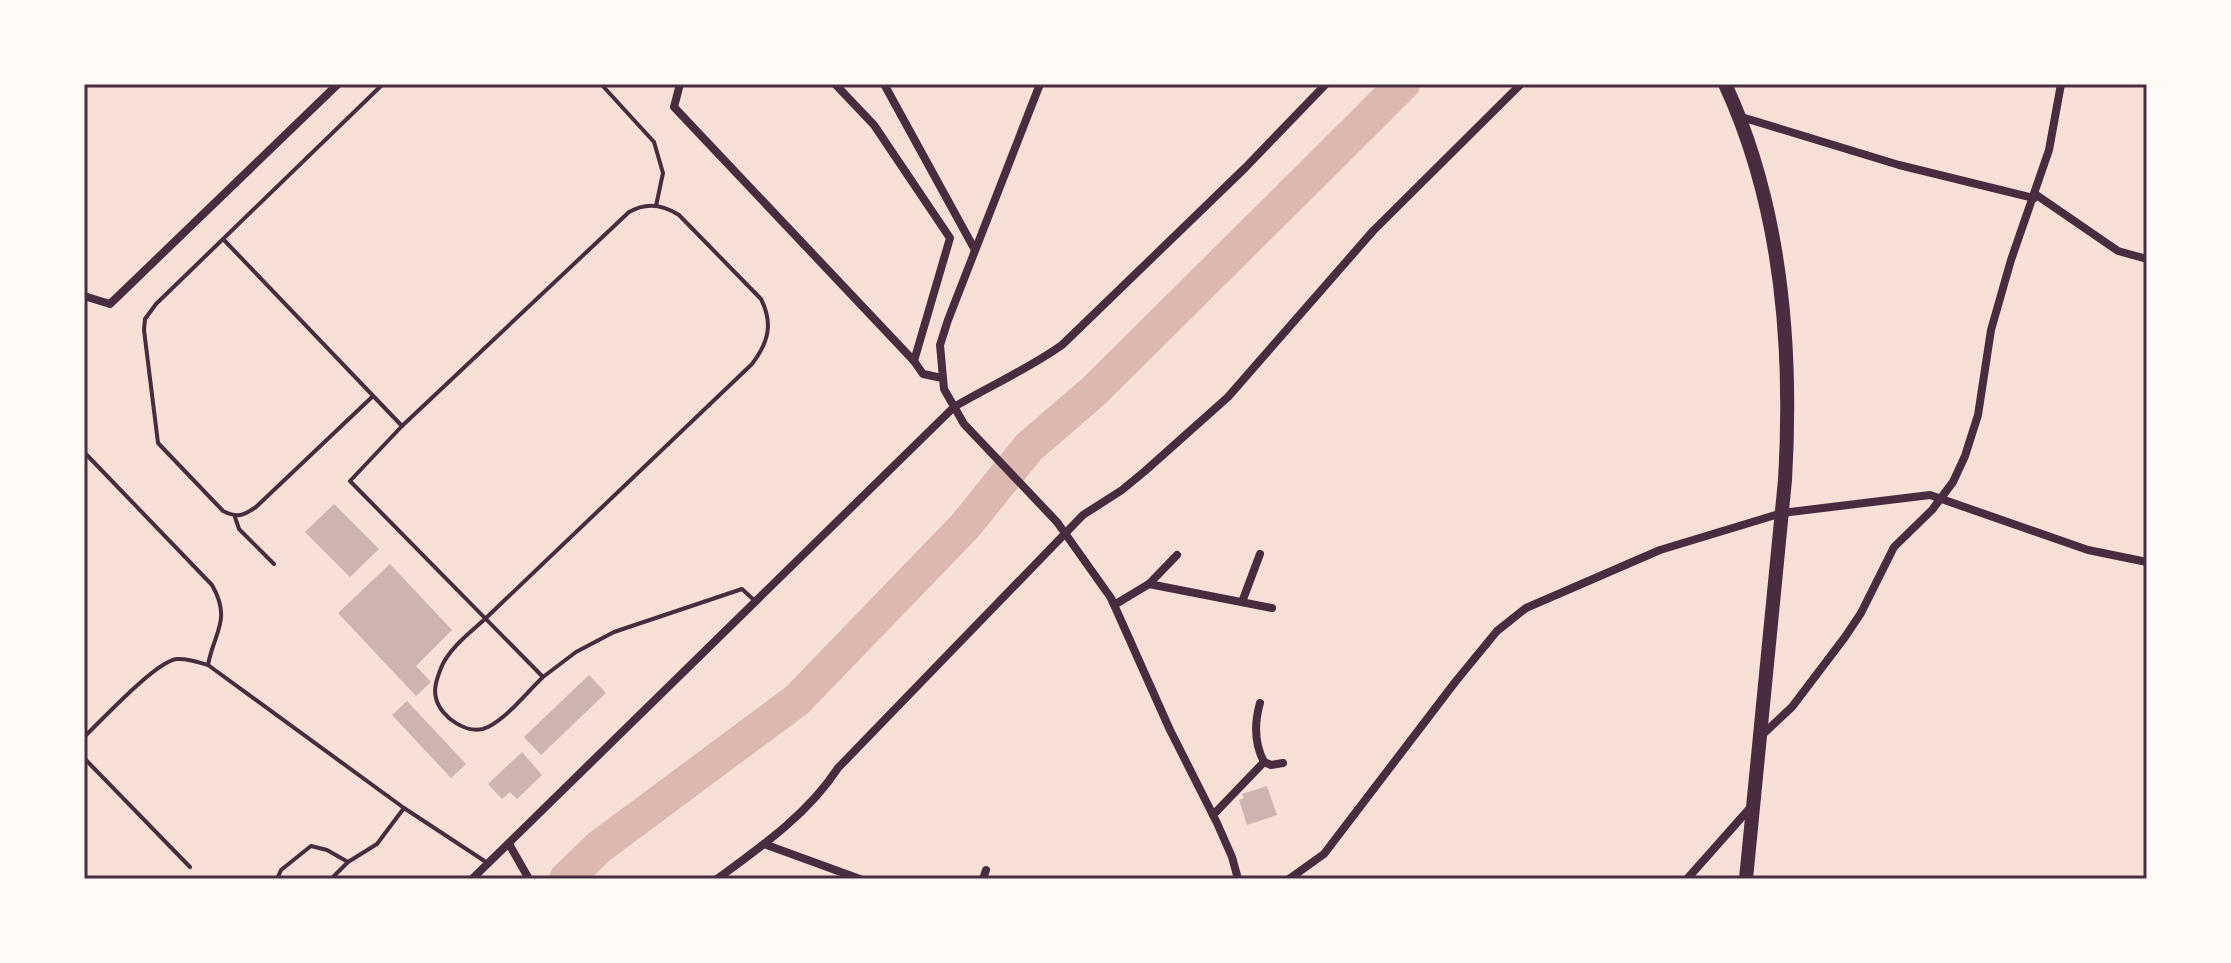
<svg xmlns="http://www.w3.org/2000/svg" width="2231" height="963" font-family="'PT Sans',sans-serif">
	<rect width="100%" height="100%" fill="#f7e1d7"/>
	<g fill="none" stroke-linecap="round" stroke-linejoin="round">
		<polyline stroke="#dcb8b0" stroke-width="34" points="566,879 599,847 797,700 965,526 1029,447 1094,391 1403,84"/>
	</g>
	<g fill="#ccb4b1">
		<polygon points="334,504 379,549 350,577 305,532"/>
		<polygon points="390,564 452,630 416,666 431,682 416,696 338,613"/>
		<polygon points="589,675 606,693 541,755 524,737"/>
		<polygon points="407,701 466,764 451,778 392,715"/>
		<polygon points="522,752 542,775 517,799 510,792 502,799 488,784"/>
		<polygon points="1267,786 1277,815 1247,825 1239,800 1244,798 1242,794"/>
	</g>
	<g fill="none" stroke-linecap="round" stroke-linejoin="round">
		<g stroke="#4a2c40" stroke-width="4">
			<polyline points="601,84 654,142 663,173 656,206"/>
			<polyline points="223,239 402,426"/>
			<path d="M372 397 256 507C243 516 237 518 223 511L158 443 144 330 145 319 156 304 383 84"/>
			<path d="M84 452 212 585C232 620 214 632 208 665"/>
			<polyline points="235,517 239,529 274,564"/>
			<path d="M543 677C526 693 509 716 488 727 469 737 440 717 436 698 433 688 438 676 441 668 449 648 471 632 486 618L752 364C769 342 773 323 761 299L679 215C662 204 646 202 629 212L402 426 350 481 543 677 576 652 614 632 742 589 754 600"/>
			<path d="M84 737C102 720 156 661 177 659 187 658 198 662 208 665L404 808 486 862"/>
			<polyline points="84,758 190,867"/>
			<polyline points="277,879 281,870 311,846 327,850 348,862"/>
			<polyline points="331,879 348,862 377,844 404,808"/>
		</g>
		<g stroke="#4a2c40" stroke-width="8">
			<polyline points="680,84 674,107 914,361 923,374 942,378"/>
			<polyline points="835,84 874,125 950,238 914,361"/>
			<polyline points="884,84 975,250"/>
			<polyline points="1040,84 948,320 940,345 944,389 964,424 1057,522 1111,598 1170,730 1217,823 1232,857 1238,879"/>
			<polyline points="1738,116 1899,165 2034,198"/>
			<polyline points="2035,194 2118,251 2147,259"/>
			<polyline points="84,296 110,304 338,84"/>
			<polyline points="1149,584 1177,555"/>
			<polyline points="1242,602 1260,554"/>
			<polyline points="1114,605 1149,584 1272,608"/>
			<path d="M1260 703C1254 724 1254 743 1264 762L1271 765 1283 763"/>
			<polyline points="1761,736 1792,707 1845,637 1861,613 1894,547 1932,510 1953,482 1965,456 1978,415 1991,330 2011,260 2049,150 2061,84"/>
			<polyline points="1213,815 1264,762"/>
			<polyline points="509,844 529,879"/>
			<polyline points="764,844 860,879"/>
			<path d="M472 879 954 407C990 386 1028 369 1062 345L1245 168 1326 84"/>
			<path d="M717 879C761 847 808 814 838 768L1083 515 1122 490 1145 471 1228 397 1373 231 1521 84"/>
			<polyline points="983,879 986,870"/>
			<polyline points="1289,879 1324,854 1456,681 1497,631 1526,608 1660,550 1782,513 1930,495 2088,550 2147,562"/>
			<polyline points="1687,879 1750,808"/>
		</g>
		<path stroke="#4a2c40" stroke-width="14" d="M1725 84C1782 207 1793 346 1785 480L1746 879"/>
	</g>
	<rect width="2231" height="963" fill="none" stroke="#fffaf5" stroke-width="172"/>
	<rect x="86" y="86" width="2059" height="791" fill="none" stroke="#4a2c40" stroke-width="3"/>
</svg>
